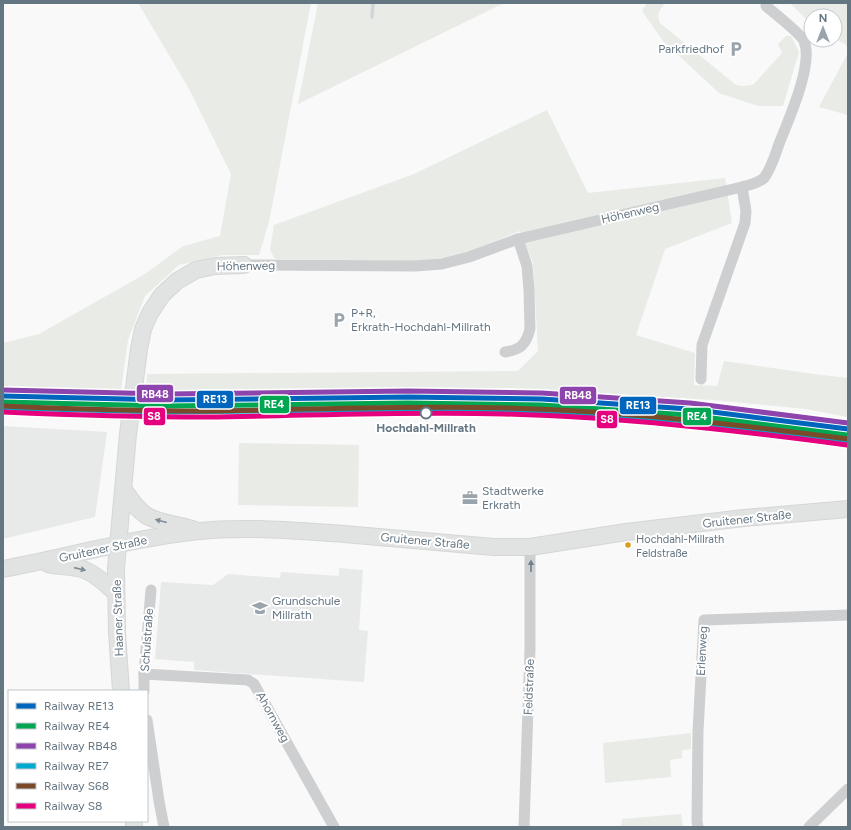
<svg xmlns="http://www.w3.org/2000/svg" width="851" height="830" font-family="Figtree,sans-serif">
	<rect width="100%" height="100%" fill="#f9f9f9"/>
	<g fill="#e8e9e9">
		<polygon points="3,426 107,432 95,517 3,539"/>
		<polygon points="339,568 363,570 359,630 368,631 364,682 194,670 194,662 155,659 161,582 213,585 228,574 280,578 281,572 339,576"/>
	</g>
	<g fill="#e8ebe6">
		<polygon points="138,3 311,3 269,222 259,255 222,255 179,265 145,296 128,340 121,390 3,386 3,343 39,334 145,274 183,246 220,236 231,174 188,87"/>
		<polygon points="318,3 504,3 298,104"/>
		<path d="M647 3H665C660 9 656 15 660 23L736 85 743 86 753 85 782 53 778 44 786 36H791L799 52 783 106H758L719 93 663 41 642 11Z"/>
		<polygon points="790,3 848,3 848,48 845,44 835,39 835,16 811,16 811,24"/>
		<polygon points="848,53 848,115 819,107"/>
		<polygon points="547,110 588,193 725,178 732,223 665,249 636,335 695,353 694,385 717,386 724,361 814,374 848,378 848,417 806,409 713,400 512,388 146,391 147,374 518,371 538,351 533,263 520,231 470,251 445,258 420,261 275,259 270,250 274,225 414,174"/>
		<polygon points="239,443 359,445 358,507 238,505"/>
		<polygon points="691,733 691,749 682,750 682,758 670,760 671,777 605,783 603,743"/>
		<polygon points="681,814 683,827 621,827 622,819"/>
	</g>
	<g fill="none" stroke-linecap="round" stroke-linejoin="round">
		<polyline stroke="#ced6d9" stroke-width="3.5" points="372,17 373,3"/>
		<defs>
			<g id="secondary">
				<path d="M124 490C130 499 137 510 147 516 161 524 180 524 195 530"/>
				<path d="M48 564C60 567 74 566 85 570 97 575 107 585 116 593"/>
				<path d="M3 569C68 557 133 538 199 531 247 526 295 531 344 534 394 538 444 543 494 547H530L626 532 744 518 848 509"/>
				<polyline points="121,691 117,632 116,568 128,434 139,349 143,329 150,313 162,295 177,281 196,270 215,266 244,265"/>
				<polyline points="134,821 134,827"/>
			</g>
		</defs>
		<use href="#secondary" stroke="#d5d6d7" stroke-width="18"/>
		<g stroke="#cecfd0" stroke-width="11">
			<path d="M244 265 415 266 442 264 469 257 518 239 742 187C749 185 759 183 764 178 771 169 775 155 779 144 788 121 814 64 804 41 800 33 774 13 766 6"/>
			<path d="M505 352C520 350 526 345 530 329L529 290 527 266 518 239"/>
			<polyline points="701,379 702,345 745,223 746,211 742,187"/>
			<polyline points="144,674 248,680 254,684 334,827"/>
			<polyline points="144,691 144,674 151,590"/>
			<polyline points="147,720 159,801 164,827"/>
			<polyline points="524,827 530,649 530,547"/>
			<polyline points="698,827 697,821 698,731 704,620 848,615"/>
			<polyline points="809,827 848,789"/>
		</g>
		<use href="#secondary" stroke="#e1e2e2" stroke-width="16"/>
		<defs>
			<polyline id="rail-1" points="3,396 165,400 408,397 542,399 689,409 848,429"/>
			<polyline id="rail-2" points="3,402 165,406 408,403 542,405 688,415 847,435"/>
			<polyline id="rail-3" points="3,390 165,394 408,391 542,393 690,403 848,423"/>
			<polyline id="rail-4" points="3,408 165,412 408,409 542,411 688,421 847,441"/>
			<path id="rail-5" d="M3 406C71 409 139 411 207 411 306 410 406 405 505 408 620 411 734 424 848 439"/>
			<path id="rail-6" d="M3 412C71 415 139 417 207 417 306 416 405 411 504 414 619 417 733 430 847 445"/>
		</defs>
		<use href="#rail-1" stroke="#fff" stroke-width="8"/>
		<use href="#rail-2" stroke="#fff" stroke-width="8"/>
		<use href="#rail-3" stroke="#fff" stroke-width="8"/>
		<use href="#rail-4" stroke="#fff" stroke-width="8"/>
		<use href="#rail-5" stroke="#fff" stroke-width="8"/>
		<use href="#rail-6" stroke="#fff" stroke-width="8"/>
		<use href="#rail-1" stroke="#0065bd" stroke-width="5"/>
		<use href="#rail-2" stroke="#00a651" stroke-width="5"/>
		<use href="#rail-3" stroke="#8e44ad" stroke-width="5"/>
		<use href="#rail-4" stroke="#00a9ce" stroke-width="5"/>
		<use href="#rail-5" stroke="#7a4b2a" stroke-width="5"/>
		<use href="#rail-6" stroke="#e5007d" stroke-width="5"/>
	</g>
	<defs><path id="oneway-solid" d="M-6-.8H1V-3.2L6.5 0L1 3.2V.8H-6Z"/></defs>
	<g fill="#7e8c96">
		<use href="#oneway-solid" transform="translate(161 521) rotate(-165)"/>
		<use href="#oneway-solid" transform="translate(80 569) rotate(13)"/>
	</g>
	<use fill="#707f8b" href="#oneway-solid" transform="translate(531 566) rotate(-90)"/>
	<defs>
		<symbol id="parking-bare" viewBox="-9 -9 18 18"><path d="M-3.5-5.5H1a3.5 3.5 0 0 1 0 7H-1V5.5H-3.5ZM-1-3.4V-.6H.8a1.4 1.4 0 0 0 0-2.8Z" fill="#99a4ac" stroke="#fff" stroke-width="2.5" paint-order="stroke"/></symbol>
		<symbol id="office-bare" viewBox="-9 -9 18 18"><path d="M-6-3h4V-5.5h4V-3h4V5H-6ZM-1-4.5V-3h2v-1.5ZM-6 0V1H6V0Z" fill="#99a4ac" stroke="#fff" stroke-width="2.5" paint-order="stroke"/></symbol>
		<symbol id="school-bare" viewBox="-9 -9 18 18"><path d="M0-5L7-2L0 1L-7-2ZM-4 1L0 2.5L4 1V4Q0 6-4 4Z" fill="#99a4ac" stroke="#fff" stroke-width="2.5" paint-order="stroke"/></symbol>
	</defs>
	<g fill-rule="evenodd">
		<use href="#parking-bare" x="725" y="38" width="22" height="22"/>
		<use href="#parking-bare" x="328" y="309" width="22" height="22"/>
		<use href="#office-bare" x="459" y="487" width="22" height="22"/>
		<use href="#school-bare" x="249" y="597" width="22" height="22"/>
	</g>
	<circle fill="#fff" stroke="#657683" stroke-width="2" cx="426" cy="413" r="5.5"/>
	<circle fill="#da9c1a" stroke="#fff" stroke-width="1.5" cx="628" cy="545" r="3.5"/>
	<g text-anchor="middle" stroke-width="4" stroke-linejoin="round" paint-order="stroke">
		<g font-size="11" fill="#657683" stroke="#fff" text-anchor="start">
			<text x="636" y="543">Hochdahl-Millrath<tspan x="636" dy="14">Feldstraße</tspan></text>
		</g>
		<g font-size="12" fill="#657683" stroke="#fff" text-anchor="start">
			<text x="724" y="53" text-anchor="end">Parkfriedhof</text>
			<text x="351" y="317">P+R,<tspan x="351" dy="14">Erkrath-Hochdahl-Millrath</tspan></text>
			<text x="482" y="495">Stadtwerke<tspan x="482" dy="14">Erkrath</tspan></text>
			<text x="272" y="605">Grundschule<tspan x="272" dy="14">Millrath</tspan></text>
		</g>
		<g font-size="12" fill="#657683" stroke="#fff">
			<text transform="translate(630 213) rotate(-13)" y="4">Höhenweg</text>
			<text transform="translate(246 266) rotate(-1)" y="4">Höhenweg</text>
			<text transform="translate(747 519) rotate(-6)" y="4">Gruitener Straße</text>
			<text transform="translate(425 541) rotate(5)" y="4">Gruitener Straße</text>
			<text transform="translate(103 549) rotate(-12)" y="4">Gruitener Straße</text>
			<text transform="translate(118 618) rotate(-92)" y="4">Haaner Straße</text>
			<text transform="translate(147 640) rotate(-86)" y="4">Schulstraße</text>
			<text transform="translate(702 651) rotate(-87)" y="4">Erlenweg</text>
			<text transform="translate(529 687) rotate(-88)" y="4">Feldstraße</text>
			<text transform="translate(273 717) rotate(61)" y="4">Ahornweg</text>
		</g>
		<g font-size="12" font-weight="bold" fill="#657683" stroke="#fff">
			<text x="426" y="432">Hochdahl-Millrath</text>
		</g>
	</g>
	<g stroke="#fff" stroke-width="1.5">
		<rect x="136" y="384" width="38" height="19" rx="4" fill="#8e44ad"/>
		<rect x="559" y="386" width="38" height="19" rx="4" fill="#8e44ad"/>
		<rect x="196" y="390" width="38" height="19" rx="4" fill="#0065bd"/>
		<rect x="259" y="395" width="31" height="19" rx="4" fill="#00a651"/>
		<rect x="619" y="396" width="38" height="19" rx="4" fill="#0065bd"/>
		<rect x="682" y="407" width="30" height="19" rx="4" fill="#00a651"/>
		<rect x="143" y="407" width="23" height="19" rx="4" fill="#e5007d"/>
		<rect x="596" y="410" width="22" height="19" rx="4" fill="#e5007d"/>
	</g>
	<g font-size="11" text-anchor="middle" font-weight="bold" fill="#fff">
		<text x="155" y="398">RB48</text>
		<text x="578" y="399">RB48</text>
		<text x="215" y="403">RE13</text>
		<text x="274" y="408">RE4</text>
		<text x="638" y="409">RE13</text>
		<text x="697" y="420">RE4</text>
		<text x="154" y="420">S8</text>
		<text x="607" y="423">S8</text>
	</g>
	<rect width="851" height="830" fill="none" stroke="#657683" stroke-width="8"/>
	<rect x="8" y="690" width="140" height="132" fill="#ffffff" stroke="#c1c8cd"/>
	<rect x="16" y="703" width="20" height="6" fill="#0065bd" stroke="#c1c8cd"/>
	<text x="44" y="710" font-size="12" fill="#657683">Railway RE13</text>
	<rect x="16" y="723" width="20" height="6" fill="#00a651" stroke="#c1c8cd"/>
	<text x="44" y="730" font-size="12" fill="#657683">Railway RE4</text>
	<rect x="16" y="743" width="20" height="6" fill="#8e44ad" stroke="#c1c8cd"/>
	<text x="44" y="750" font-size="12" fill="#657683">Railway RB48</text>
	<rect x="16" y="763" width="20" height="6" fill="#00a9ce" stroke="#c1c8cd"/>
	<text x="44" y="770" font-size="12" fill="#657683">Railway RE7</text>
	<rect x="16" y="783" width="20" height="6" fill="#7a4b2a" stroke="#c1c8cd"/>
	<text x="44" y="790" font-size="12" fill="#657683">Railway S68</text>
	<rect x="16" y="803" width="20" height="6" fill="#e5007d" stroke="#c1c8cd"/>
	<text x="44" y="810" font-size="12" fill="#657683">Railway S8</text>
	<g transform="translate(823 28)"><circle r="19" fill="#ffffff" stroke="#c1c8cd"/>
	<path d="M0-3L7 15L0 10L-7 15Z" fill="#99a4ac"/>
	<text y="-6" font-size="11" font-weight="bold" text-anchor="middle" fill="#657683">N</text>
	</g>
</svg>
